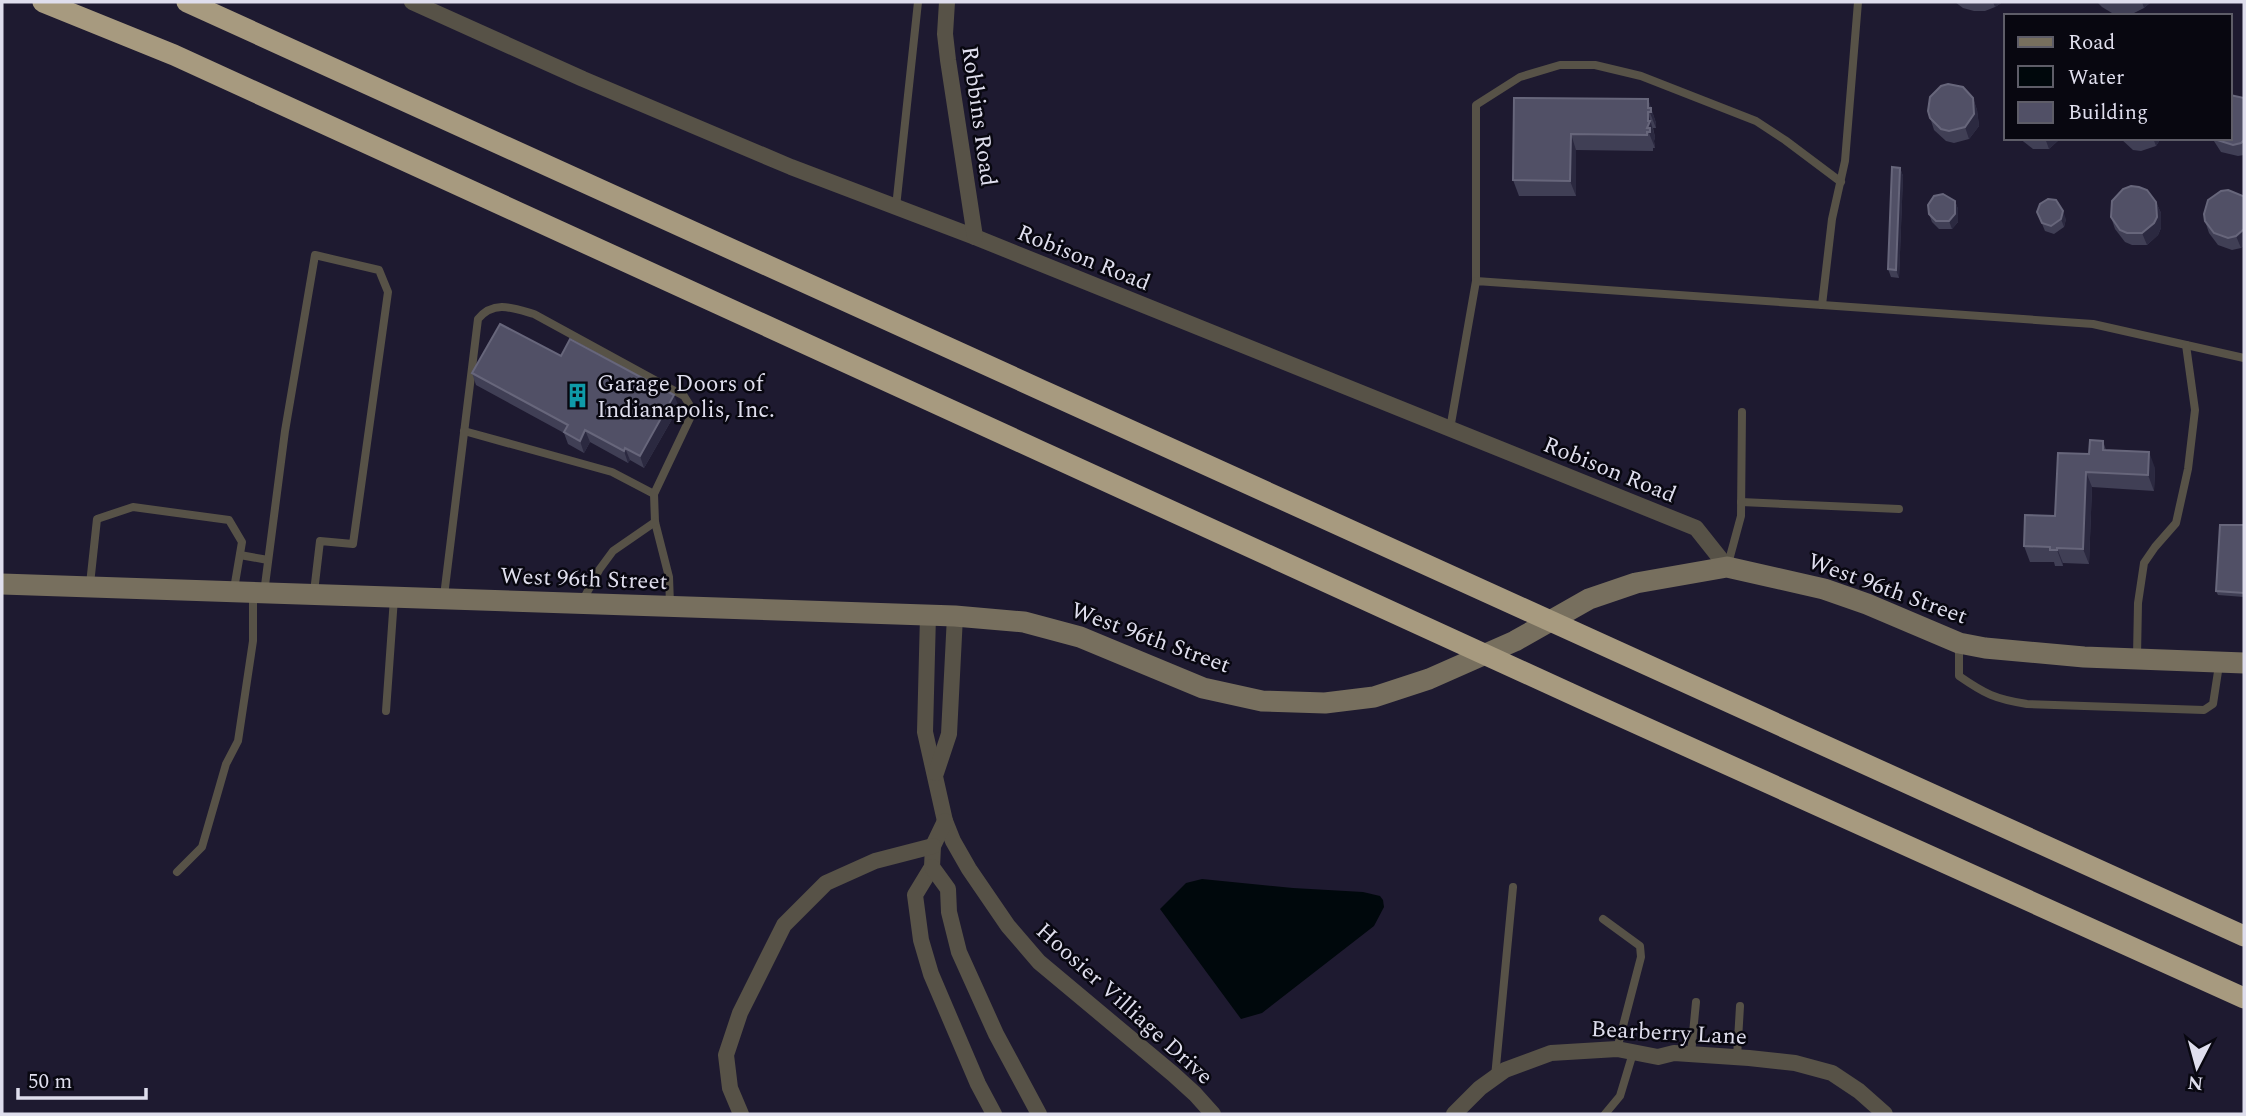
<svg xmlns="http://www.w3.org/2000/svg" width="2246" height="1116" font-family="Spectral,serif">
	<rect width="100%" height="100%" fill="#1e1a30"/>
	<polygon fill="#00080c" points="1202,879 1293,888 1363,892 1380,896 1383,900 1384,907 1374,926 1262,1013 1241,1019 1160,909 1186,883"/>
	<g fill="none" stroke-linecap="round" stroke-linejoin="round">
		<g stroke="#575247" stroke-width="8">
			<polyline points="896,207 918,2"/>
			<polyline points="1476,281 1476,105 1520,77 1560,65 1595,65 1641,76 1756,121 1785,140 1841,182"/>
			<polyline points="1822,305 2093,324 2244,358"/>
			<polyline points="1450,429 1476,281 1822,305 1832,219 1845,161 1858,2"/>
			<polyline points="464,431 612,472 654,494"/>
			<polyline points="1741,502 1899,509"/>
			<polyline points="240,555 268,560"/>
			<polyline points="1728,564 1741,516 1742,412"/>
			<polyline points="90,584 97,519 133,507 229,520 242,542 234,589"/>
			<polyline points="264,593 285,431 315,255 379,270 388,292 353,544 320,541 314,592"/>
			<path d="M444 596 478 319C494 300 513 308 534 314L684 396 689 404 691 416 654 494 655 522 669 577 670 604"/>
			<polyline points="583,600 599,570 613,551 655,522"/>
			<path d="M1959 645V676C1985 694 1995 699 2027 704L2204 710 2213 704 2219 665"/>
			<polyline points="2137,656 2138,603 2144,563 2155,547 2176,523 2188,469 2195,410 2186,345"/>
			<polyline points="386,711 394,598"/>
			<polyline points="177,872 202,847 226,764 238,741 253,641 253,593"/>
			<polyline points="1603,919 1640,946 1641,957 1617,1049"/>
			<polyline points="1691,1054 1696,1002"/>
			<polyline points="1737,1057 1740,1006"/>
			<polyline points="1495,1077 1513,887"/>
			<polyline points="1605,1114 1620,1096 1633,1053"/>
		</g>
		<g stroke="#575247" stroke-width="16">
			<polyline points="412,2 583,79 791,167 975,237 1696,528 1727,567"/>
			<polyline points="947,2 945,34 948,60 975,237"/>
			<polyline points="928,615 925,732 945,821 953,841 969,869 1008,926 1039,962 1173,1074 1195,1094 1213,1114"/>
			<polyline points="936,773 949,734 955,616"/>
			<polyline points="945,821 933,846 932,867 915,895 921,940 931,974 978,1084 994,1114"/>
			<polyline points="932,867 948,889 949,912 959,952 996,1034 1039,1114"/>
			<polyline points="741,1114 730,1088 726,1055 740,1013 784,925 826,883 875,861 933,846"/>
			<polyline points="1454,1114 1480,1088 1505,1070 1551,1053 1617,1049 1658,1057 1674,1053 1749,1058 1795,1063 1832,1073 1859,1091 1885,1114"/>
		</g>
		<polyline stroke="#776f5e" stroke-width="21" points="2,584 955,616 1024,622 1080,637 1203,688 1262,701 1325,703 1374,697 1429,679 1515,641 1589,599 1636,583 1727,567 1824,589 1867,604 1959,643 1985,648 2084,657 2244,663"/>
		<g stroke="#a79a7f" stroke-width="21">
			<polyline points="43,2 174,55 1589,702 2244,998"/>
			<polyline points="187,2 2244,936"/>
		</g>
	</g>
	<g fill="#403f55">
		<polygon points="1955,2 2003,2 1995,7 1985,11 1974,11 1963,8"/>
		<polygon points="2097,2 2151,2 2144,8 2134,13 2123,15 2112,13 2102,7"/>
		<polygon points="1514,98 1648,99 1656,123 1656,128 1653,128 1655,137 1654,141 1655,148 1653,148 1653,151 1576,150 1576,196 1519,196 1513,180"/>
		<polygon points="1973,98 1977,110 1979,126 1969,139 1954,143 1946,141 1934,130 1928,111"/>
		<polygon points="2244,98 2244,155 2238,156 2221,152 2212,138 2230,138"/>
		<polygon points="2019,138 2061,138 2049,149 2033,149"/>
		<polygon points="2120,138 2161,138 2156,146 2141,151 2133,150"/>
		<polygon points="1900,168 1903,176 1899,278 1891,277 1888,269"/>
		<polygon points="2244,197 2244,245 2241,248 2232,250 2218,245 2209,233 2205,221"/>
		<polygon points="1955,201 1958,209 1958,222 1952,229 1939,229 1932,222 1929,214"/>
		<polygon points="2156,202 2161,213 2161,228 2158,235 2147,245 2132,245 2125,242 2115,229 2111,217"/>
		<polygon points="2037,212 2066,219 2064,227 2054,234 2045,231"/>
		<polygon points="561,356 679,407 644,468 630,460 628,463 590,442 584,453 568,444 564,433 476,385 472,373"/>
		<polygon points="2103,441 2106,450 2155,468 2154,491 2092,487 2089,564 2063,563 2063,566 2055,566 2054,562 2030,562 2024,546 2055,516 2089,454"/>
		<polygon points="2244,525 2244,597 2218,595 2216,591"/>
	</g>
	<g fill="#2b2940">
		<polygon points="1993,2 2003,2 1995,7"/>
		<polygon points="2142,2 2151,2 2144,8"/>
		<polygon points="1973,98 1977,110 1979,126 1969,139 1965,127"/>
		<polygon points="1648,99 1656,123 1656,128 1648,108"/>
		<polygon points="1648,112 1655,137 1654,141 1655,148 1647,128"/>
		<polygon points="1571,134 1576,150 1576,196 1570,181"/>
		<polygon points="2045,138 2061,138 2049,149"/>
		<polygon points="2153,138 2161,138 2156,146"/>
		<polygon points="1900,168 1903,176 1899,278 1896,270"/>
		<polygon points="1955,201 1958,209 1958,222 1952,229 1949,221"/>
		<polygon points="2156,202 2161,213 2161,228 2158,235 2147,245 2142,233"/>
		<polygon points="2063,211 2066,219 2064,227 2061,219"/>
		<polygon points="2244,229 2244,245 2241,248 2236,236"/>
		<polygon points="674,395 679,407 644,468 640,456"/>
		<polygon points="585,430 590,442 584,453 580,441"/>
		<polygon points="625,448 630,460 628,463 624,451"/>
		<polygon points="2149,452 2155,468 2154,491 2148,475"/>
		<polygon points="2086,472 2092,487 2089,564 2083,549"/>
		<polygon points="2057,548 2063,563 2063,566 2057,550"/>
	</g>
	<g fill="#515066" stroke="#67667b" stroke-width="2">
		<polygon points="1948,84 1963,87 1973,98 1974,114 1965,127 1949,131 1941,129 1930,118 1928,111 1930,97 1941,86"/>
		<polygon points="2230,95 2244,98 2244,140 2241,143 2233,145 2217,140 2216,138 2230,138"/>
		<polygon points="1514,98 1648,99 1648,108 1651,108 1651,112 1648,112 1648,121 1650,121 1647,128 1650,128 1650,132 1647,132 1647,135 1571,134 1570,181 1513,180"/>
		<polygon points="1892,167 1900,168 1896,270 1888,269"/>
		<polygon points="2131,186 2139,187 2147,190 2156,202 2157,217 2154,223 2142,233 2127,233 2120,230 2111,217 2112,201 2123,189"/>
		<polygon points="2228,190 2243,196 2244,197 2244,229 2236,236 2228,238 2214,233 2205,221 2204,214 2208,200 2221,191"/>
		<polygon points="1943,194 1955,201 1955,214 1949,221 1936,221 1929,214 1928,205 1934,196"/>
		<polygon points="2048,199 2056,200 2063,211 2061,219 2051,226 2042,223 2037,212 2040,204"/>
		<polygon points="500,324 561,356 570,339 674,395 640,456 625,448 624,451 585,430 580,441 564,432 568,425 472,373"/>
		<polygon points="2090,440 2103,441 2103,450 2149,452 2148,475 2086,472 2083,549 2057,548 2057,550 2050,550 2050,547 2024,546 2025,515 2055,516 2058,453 2089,454"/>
		<polygon points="2220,525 2244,525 2244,593 2216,591"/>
	</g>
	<defs>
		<symbol id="building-bare" viewBox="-9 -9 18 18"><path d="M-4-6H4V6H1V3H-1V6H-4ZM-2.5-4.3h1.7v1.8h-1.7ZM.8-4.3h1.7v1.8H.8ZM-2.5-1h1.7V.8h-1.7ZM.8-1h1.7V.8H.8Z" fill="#0f9aa8" stroke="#080710" stroke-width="2.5" paint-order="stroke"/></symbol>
	</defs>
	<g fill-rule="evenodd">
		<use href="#building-bare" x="560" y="378" width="35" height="35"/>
	</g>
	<g text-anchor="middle" stroke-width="5" stroke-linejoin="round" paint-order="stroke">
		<g font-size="23" fill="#dfdeed" stroke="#080710">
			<text transform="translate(980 116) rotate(82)" y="8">Robbins Road</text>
			<text transform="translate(1084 257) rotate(22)" y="8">Robison Road</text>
			<text transform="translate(1610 469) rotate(22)" y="8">Robison Road</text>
			<text transform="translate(584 578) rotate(2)" y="8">West 96th Street</text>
			<text transform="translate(1888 588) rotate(20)" y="8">West 96th Street</text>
			<text transform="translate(1151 637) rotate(20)" y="8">West 96th Street</text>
			<text transform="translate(1125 1003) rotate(42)" y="8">Hoosier Villiage Drive</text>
			<text transform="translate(1669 1032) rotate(3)" y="8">Bearberry Lane</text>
		</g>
		<g font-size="23" fill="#dfdeed" stroke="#080710" text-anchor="start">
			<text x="597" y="391">Garage Doors of<tspan x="597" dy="26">Indianapolis, Inc.</tspan></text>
		</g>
	</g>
	<rect width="2246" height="1116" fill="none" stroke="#dfdeed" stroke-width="7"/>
	<rect x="2004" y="14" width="228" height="126" fill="#080710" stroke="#5e5d68" stroke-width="2"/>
	<rect x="2018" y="37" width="35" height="10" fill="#776f5e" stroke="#5e5d68" stroke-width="2"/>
	<text x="2068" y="49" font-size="21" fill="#dfdeed">Road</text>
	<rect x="2018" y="66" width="35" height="21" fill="#00080c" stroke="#5e5d68" stroke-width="2"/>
	<text x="2068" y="84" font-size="21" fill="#dfdeed">Water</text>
	<rect x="2018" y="102" width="35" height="21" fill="#515066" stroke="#5e5d68" stroke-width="2"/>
	<text x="2068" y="119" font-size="21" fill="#dfdeed">Building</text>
	<g transform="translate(2197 1067) rotate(186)" stroke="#080710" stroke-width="5" paint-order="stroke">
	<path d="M0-5L12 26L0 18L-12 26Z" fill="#dfdeed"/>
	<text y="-10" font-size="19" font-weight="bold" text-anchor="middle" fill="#dfdeed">N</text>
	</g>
	<path d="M18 1088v10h128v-10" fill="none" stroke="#dfdeed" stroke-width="3.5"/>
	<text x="28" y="1088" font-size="21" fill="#dfdeed" stroke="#080710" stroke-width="5" paint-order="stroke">50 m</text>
</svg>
